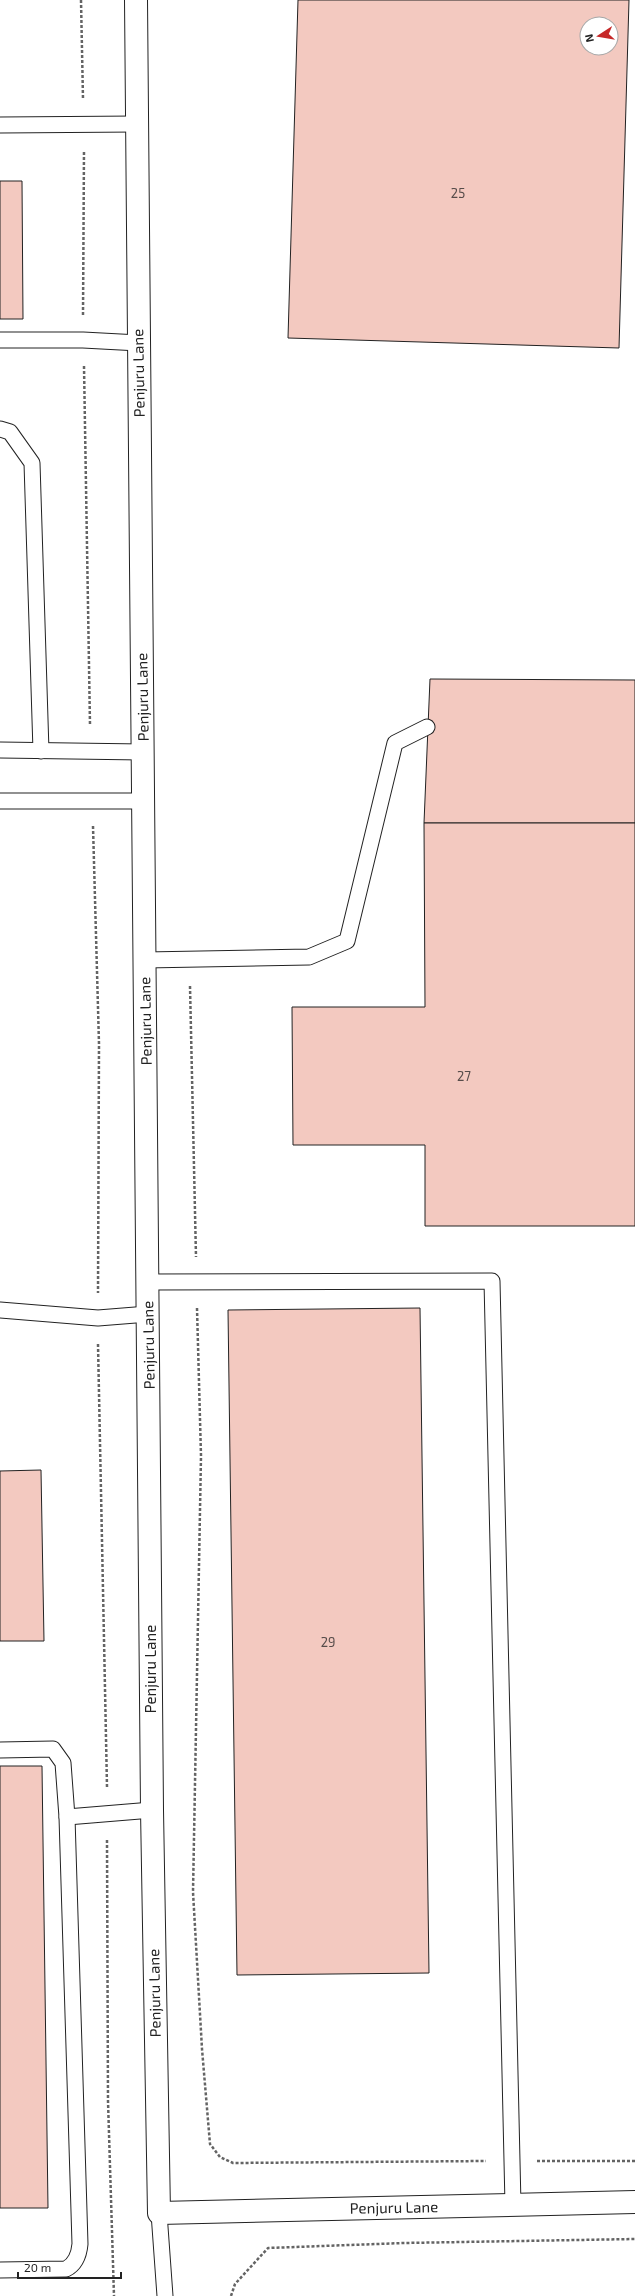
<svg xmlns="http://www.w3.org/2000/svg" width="635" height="2296" font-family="'Exo 2',sans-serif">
	<rect width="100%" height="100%" fill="#fff"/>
	<g fill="#f3c9c0" stroke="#222" fill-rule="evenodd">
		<path d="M298 0H629L619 348 288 338ZM587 24H611V48H587Z"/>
		<polygon points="0,181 22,181 23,319 0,319"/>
		<polygon points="430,679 635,680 635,823 424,823"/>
		<polygon points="424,823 635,823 635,1226 425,1226 425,1145 293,1145 292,1007 425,1007"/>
		<polygon points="420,1308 429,1973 237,1975 228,1310"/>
		<polygon points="41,1470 44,1641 0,1641 0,1471"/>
		<polygon points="0,1766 42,1766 48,2208 0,2208"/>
	</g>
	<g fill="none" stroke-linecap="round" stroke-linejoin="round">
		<defs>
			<g id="lane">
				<polyline points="0,125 137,124"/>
				<polyline points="0,340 83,340 139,343"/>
				<polyline points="0,429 10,432 32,463 41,751"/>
				<polyline points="0,750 143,752"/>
				<polyline points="0,801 144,801"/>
				<polyline points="145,960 309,957 347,941 395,743 427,727"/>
				<polyline points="148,1282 492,1281 513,2205"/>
				<polyline points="0,1310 98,1318 148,1314"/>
				<path d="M0 1750 53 1749 63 1763 67 1817 80 2244C79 2255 76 2264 66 2269L0 2270"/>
				<polyline points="67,1817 152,1810"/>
				<polyline points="159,2213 165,2296"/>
			</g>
			<polyline id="street" points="136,0 152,1810 159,2213 635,2202"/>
		</defs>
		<use href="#lane" stroke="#222" stroke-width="17"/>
		<use href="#street" stroke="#222" stroke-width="24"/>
		<g stroke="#646464" stroke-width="2.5" stroke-dasharray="3 2" stroke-linecap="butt">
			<polyline points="81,0 83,99"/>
			<polyline points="83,315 84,150"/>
			<polyline points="84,366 90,725"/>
			<polyline points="93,826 99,1044 98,1293"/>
			<polyline points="190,986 196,1257"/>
			<polyline points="197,1308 201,1456 193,1892 202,2049 210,2144 220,2157 233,2163 486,2161"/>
			<polyline points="98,1344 107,1787"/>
			<polyline points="107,1840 108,2101 114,2296"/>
			<polyline points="537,2161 635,2161"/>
			<polyline points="231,2296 235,2284 268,2248 404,2243 635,2239"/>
		</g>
		<use href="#lane" stroke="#fff" stroke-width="15"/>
		<use href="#street" stroke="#fff" stroke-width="22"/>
	</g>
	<g text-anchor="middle" stroke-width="3" stroke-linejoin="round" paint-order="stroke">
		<g font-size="13" fill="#564c4a">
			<text x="458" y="198">25</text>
			<text x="464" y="1081">27</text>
			<text x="328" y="1647">29</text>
		</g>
		<g font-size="15" fill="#222" stroke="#fff">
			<text transform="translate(139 373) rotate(-91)" y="5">Penjuru Lane</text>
			<text transform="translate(143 697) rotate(-91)" y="5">Penjuru Lane</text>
			<text transform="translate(146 1021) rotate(-91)" y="5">Penjuru Lane</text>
			<text transform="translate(149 1345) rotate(-91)" y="5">Penjuru Lane</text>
			<text transform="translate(151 1669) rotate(-90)" y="5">Penjuru Lane</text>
			<text transform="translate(155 1993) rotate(-91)" y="5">Penjuru Lane</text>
			<text transform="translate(394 2208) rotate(-1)" y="5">Penjuru Lane</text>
		</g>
	</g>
	<g transform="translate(599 36) rotate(258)"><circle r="19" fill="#ffffff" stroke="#a7a7a7"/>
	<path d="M0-3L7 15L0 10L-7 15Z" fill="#c62828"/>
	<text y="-6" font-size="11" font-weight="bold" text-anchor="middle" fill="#222222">N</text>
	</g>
	<path d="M18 2272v6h103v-6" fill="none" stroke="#222222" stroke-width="2"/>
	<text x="24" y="2272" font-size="12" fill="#222222" stroke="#ffffff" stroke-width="3" paint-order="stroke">20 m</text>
</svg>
